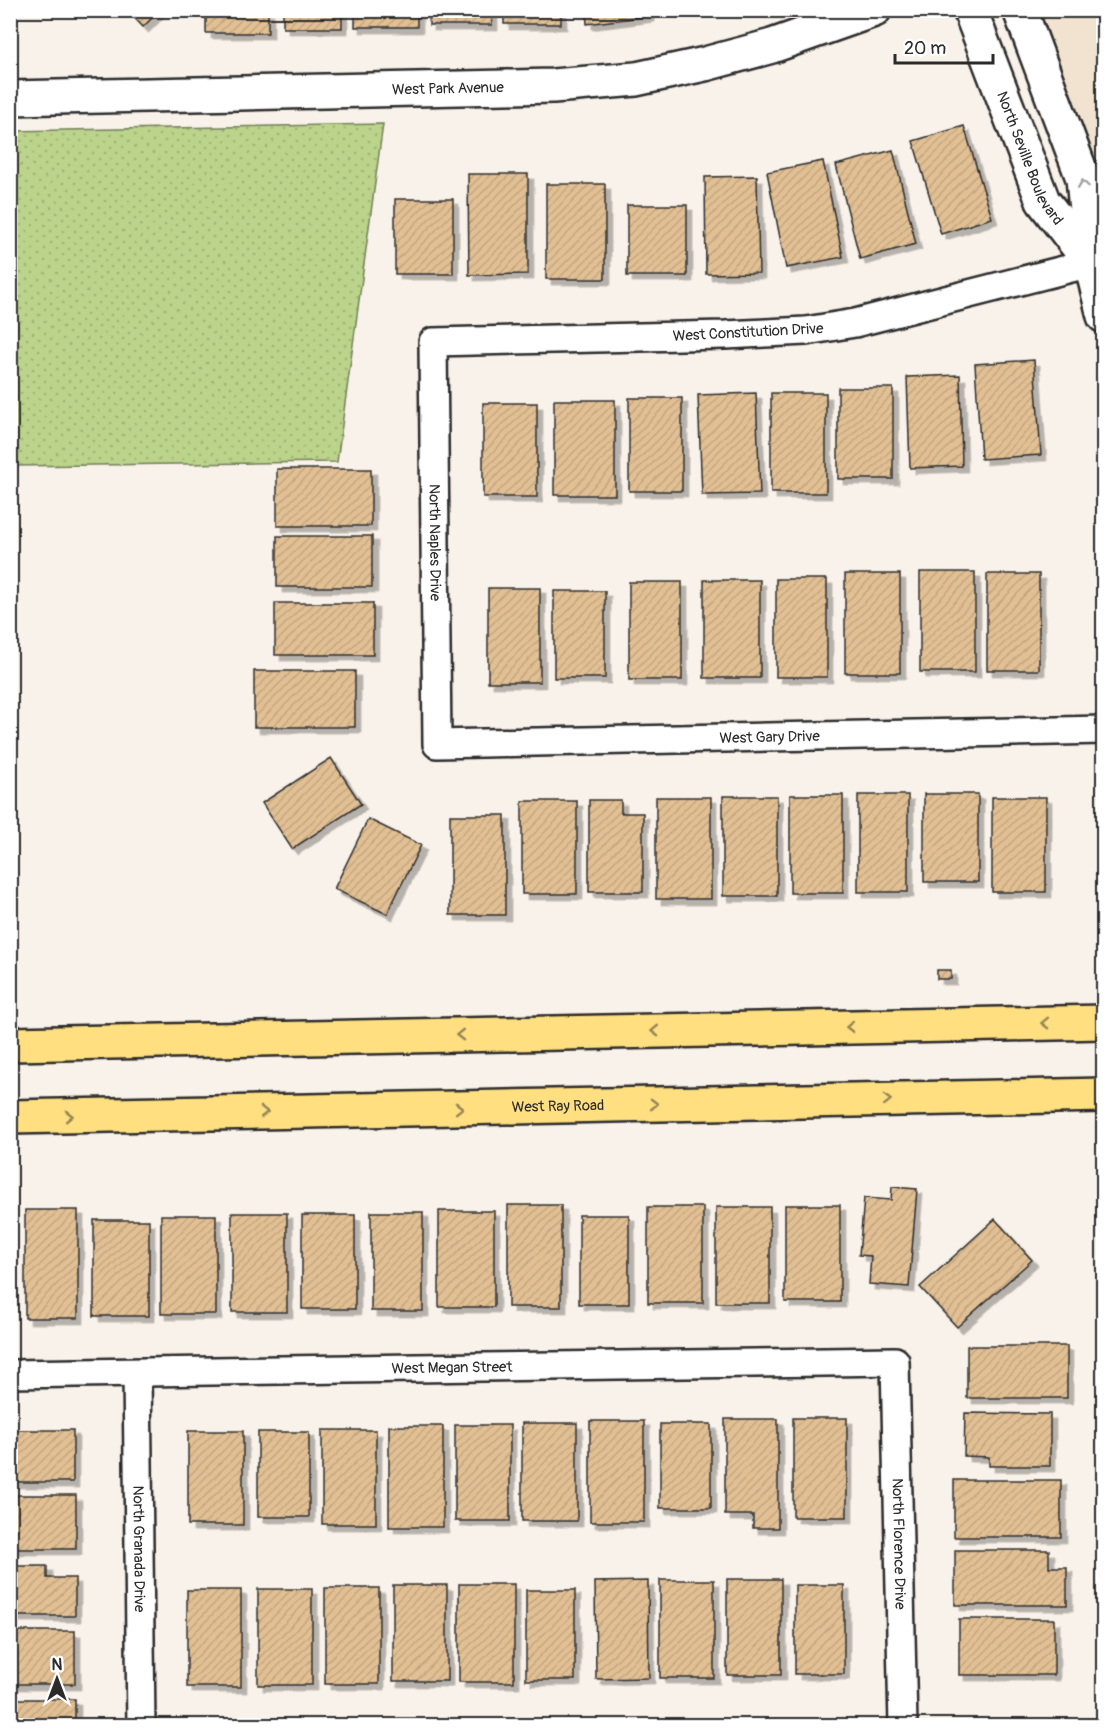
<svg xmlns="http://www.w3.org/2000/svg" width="1114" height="1736" font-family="Pangolin,sans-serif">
	<defs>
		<pattern id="park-dots" width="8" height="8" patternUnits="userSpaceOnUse" patternTransform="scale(1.5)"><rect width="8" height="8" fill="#bbd38a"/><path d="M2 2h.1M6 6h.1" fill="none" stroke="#a1b577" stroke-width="1.8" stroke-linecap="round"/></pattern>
		<pattern id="building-hatch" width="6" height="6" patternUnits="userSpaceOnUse" patternTransform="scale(1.5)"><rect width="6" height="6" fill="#e2c094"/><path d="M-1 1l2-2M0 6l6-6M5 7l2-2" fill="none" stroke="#c2a580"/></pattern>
		<filter id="shadow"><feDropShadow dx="5.5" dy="5.5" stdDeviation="0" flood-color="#0004"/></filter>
	</defs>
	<rect width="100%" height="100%" fill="#f9f2ea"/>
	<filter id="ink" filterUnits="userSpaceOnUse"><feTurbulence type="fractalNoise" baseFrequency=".0167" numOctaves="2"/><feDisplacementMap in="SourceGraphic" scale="12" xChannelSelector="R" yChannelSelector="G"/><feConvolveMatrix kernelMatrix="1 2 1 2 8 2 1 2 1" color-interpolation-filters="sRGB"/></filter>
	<g filter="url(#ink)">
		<polygon fill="#f2e3d0" points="1020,11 1103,11 1103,316 1091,263"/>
		<polygon fill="url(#park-dots)" stroke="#737f5a" stroke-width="1.5" points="383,124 337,462 11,466 11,131"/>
		<g fill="url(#building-hatch)" stroke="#2b2b2b" stroke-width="1.5" filter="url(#shadow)">
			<polygon points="127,10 160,10 143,27"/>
			<rect x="206" y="10" width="62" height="23"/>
			<rect x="283" y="10" width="59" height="18"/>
			<rect x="355" y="10" width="62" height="17"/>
			<rect x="429" y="10" width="63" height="15"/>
			<rect x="504" y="10" width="57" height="14"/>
			<polygon points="586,10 648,10 649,16 587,24"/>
			<polygon points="964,126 992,218 941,234 913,141"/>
			<polygon points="893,150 916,244 860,259 836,165"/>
			<polygon points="823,161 843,257 786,268 767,172"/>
			<polygon points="468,174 528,174 528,274 469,275"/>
			<polygon points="757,176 759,273 706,274 705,177"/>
			<rect x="546" y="184" width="59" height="95"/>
			<rect x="395" y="199" width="58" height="75"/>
			<rect x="627" y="205" width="60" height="71"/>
			<polygon points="1034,360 1041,455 981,459 975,364"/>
			<polygon points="960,375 962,466 910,468 907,377"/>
			<rect x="838" y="388" width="55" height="91"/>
			<polygon points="756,393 760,494 702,495 698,395"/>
			<rect x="771" y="393" width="55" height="100"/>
			<rect x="629" y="398" width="53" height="93"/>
			<rect x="554" y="400" width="61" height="95"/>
			<rect x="483" y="403" width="54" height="94"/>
			<rect x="277" y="469" width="94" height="57"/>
			<rect x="277" y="536" width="95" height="51"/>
			<rect x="920" y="572" width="55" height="100"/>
			<rect x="845" y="574" width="55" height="99"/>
			<rect x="987" y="574" width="52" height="96"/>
			<rect x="776" y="579" width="51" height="98"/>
			<rect x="704" y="580" width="56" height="98"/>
			<rect x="629" y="582" width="53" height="98"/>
			<rect x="488" y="588" width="52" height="94"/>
			<rect x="554" y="591" width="51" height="87"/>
			<rect x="275" y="603" width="98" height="52"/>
			<rect x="254" y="671" width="101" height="56"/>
			<polygon points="331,758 361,804 292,849 262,803"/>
			<rect x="924" y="794" width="54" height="88"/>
			<rect x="790" y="795" width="53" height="98"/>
			<rect x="858" y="795" width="50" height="97"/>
			<rect x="723" y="796" width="54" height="100"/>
			<rect x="656" y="797" width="55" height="102"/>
			<rect x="992" y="797" width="54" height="95"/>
			<polygon points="589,800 621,800 621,813 643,813 643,892 589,892"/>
			<rect x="522" y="801" width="55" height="93"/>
			<rect x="450" y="815" width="55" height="100"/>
			<polygon points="368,819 421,845 387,914 334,889"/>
			<rect x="937" y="970" width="14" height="9"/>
			<polygon points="892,1187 917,1189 909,1287 869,1284 871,1256 859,1255 864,1198 891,1200"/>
			<rect x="508" y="1205" width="53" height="102"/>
			<rect x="785" y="1205" width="55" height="97"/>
			<rect x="648" y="1207" width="55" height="96"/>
			<rect x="716" y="1207" width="54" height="96"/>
			<rect x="25" y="1210" width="53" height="108"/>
			<rect x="439" y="1211" width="55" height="96"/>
			<rect x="371" y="1212" width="52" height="99"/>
			<rect x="232" y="1213" width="55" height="99"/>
			<rect x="161" y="1215" width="55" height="99"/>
			<rect x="302" y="1215" width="53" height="94"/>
			<rect x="579" y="1215" width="50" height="89"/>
			<polygon points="995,1219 1032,1260 957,1327 920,1287"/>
			<rect x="94" y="1220" width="55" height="96"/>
			<rect x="967" y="1346" width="100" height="52"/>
			<polygon points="965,1413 1050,1414 1050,1466 989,1466 989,1457 964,1456"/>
			<rect x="793" y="1418" width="54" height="99"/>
			<polygon points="725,1419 778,1419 778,1528 753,1528 753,1515 725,1515"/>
			<rect x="590" y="1421" width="54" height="101"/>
			<rect x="522" y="1423" width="55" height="98"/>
			<rect x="660" y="1424" width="51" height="84"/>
			<rect x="455" y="1425" width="55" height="96"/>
			<rect x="389" y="1426" width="54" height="101"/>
			<rect x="10" y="1430" width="63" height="52"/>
			<rect x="322" y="1430" width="54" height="94"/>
			<rect x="188" y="1431" width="55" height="94"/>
			<rect x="258" y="1432" width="51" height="85"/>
			<rect x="954" y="1480" width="107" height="57"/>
			<rect x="10" y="1495" width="66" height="54"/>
			<polygon points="955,1550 1049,1550 1049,1567 1067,1567 1067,1605 955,1605"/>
			<polygon points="10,1566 47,1566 47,1578 75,1578 75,1616 10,1616"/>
			<rect x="727" y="1579" width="54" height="96"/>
			<rect x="660" y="1580" width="54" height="98"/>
			<polygon points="648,1581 649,1678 596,1679 595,1582"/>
			<rect x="459" y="1584" width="55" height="98"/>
			<rect x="393" y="1585" width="54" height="96"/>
			<rect x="795" y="1585" width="49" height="89"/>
			<rect x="325" y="1588" width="54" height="96"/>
			<rect x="258" y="1589" width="54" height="96"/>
			<rect x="187" y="1590" width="54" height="97"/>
			<rect x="526" y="1590" width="49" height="90"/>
			<rect x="959" y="1619" width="95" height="56"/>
			<rect x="10" y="1631" width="65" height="53"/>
			<rect x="10" y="1699" width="65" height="27"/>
		</g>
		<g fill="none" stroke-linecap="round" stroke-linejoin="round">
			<defs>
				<g id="minor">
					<path id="s1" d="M1091 263 855 323 806 331 725 335 433 342 437 744 1104 730"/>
					<path id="s2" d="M137 1373 141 1726"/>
					<path id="s3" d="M10 1374 895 1361 903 1726"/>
				</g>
				<g id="tertiary">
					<path id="s4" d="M970 10 1043 201 1091 263"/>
					<polyline points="1020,10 1083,178 1091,263 1104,316"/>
					<path id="s5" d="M10 98 553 86 636 79 705 64 772 46 874 10"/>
				</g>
				<g id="primary">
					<polyline points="10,1044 1104,1022"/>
					<path id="s6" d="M10 1117 1104 1095"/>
				</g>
			</defs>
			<use href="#minor" stroke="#2b2b2b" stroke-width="32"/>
			<use href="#tertiary" stroke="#2b2b2b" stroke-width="38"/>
			<use href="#primary" stroke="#2b2b2b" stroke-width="38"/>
			<use href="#minor" stroke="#fff" stroke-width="27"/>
			<use href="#tertiary" stroke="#fff" stroke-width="33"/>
			<use href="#primary" stroke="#ffdf80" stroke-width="33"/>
		</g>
		<defs><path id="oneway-chevron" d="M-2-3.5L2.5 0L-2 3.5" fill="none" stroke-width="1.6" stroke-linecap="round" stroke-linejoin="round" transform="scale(1.5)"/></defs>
		<use stroke="#a0a0a0" href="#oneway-chevron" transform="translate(1083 184) rotate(-98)"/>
		<g stroke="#958556">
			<use href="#oneway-chevron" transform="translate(1045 1023) rotate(179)"/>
			<use href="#oneway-chevron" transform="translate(850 1027) rotate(179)"/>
			<use href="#oneway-chevron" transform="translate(655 1031) rotate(179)"/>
			<use href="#oneway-chevron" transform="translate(460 1035) rotate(179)"/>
			<use href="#oneway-chevron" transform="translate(887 1100) rotate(-1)"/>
			<use href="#oneway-chevron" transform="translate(654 1104) rotate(-1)"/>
			<use href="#oneway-chevron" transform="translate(459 1108) rotate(-1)"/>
			<use href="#oneway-chevron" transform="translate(264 1112) rotate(-1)"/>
			<use href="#oneway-chevron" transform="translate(69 1116) rotate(-1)"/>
		</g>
	</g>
	<g text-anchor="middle" stroke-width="6" stroke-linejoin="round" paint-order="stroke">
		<g font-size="15" fill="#2b2b2b" stroke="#fff">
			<text dy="5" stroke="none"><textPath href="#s5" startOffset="438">West Park Avenue</textPath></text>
			<text dy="5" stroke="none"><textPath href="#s4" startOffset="160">North Seville Boulevard</textPath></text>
			<text transform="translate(748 332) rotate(-3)" y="5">West Constitution Drive</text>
			<text dy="5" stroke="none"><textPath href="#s1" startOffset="867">North Naples Drive</textPath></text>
			<text dy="5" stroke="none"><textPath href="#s1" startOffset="1401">West Gary Drive</textPath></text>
			<text dy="5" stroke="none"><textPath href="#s6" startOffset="548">West Ray Road</textPath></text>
			<text dy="5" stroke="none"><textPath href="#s3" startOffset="442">West Megan Street</textPath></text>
			<text dy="5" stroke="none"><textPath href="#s3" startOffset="1068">North Florence Drive</textPath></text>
			<text dy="5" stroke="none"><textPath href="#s2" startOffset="176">North Granada Drive</textPath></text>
		</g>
	</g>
	<rect width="1114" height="1736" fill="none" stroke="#fff" stroke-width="36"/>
	<rect x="18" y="18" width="1078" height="1700" fill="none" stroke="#2b2b2b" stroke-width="2" filter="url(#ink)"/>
	<g transform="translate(57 1679)" stroke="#ffffff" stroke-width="4.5" paint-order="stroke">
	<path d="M0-4.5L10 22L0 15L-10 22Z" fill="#2b2b2b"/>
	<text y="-9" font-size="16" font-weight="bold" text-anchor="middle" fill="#2b2b2b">N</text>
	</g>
	<path d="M895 54v9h98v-9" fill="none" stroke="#2b2b2b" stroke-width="3"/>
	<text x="904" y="54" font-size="18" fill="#2b2b2b" stroke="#ffffff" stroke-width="4.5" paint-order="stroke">20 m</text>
</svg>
